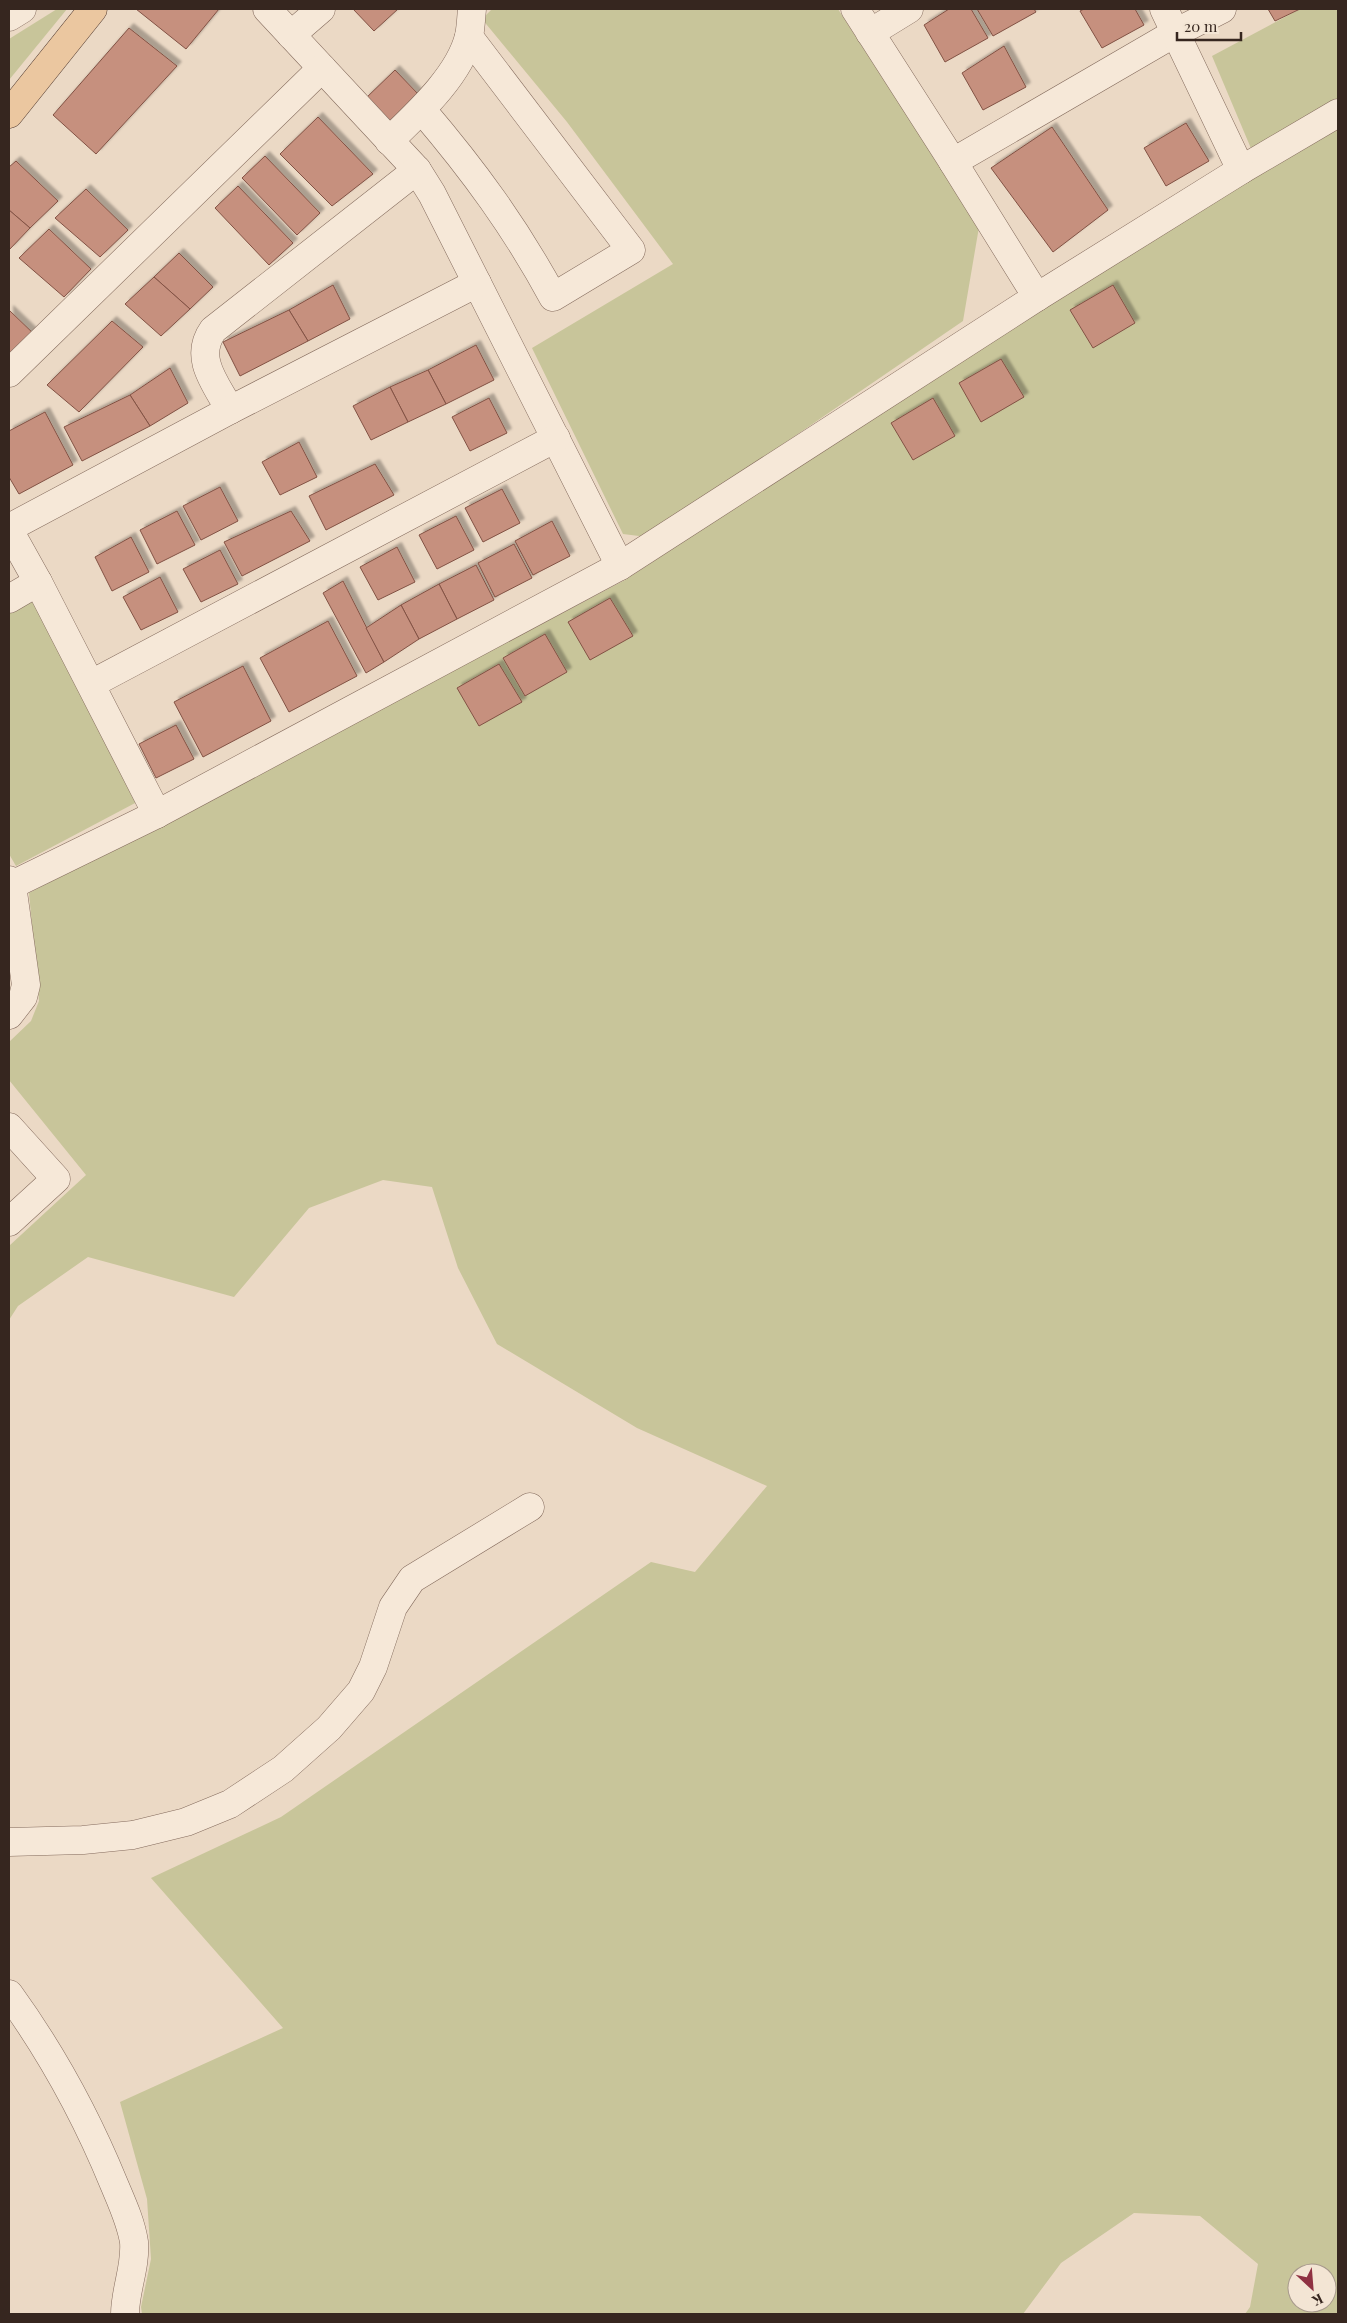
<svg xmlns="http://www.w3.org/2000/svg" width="1347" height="2323" font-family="'Playfair Display',serif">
	<defs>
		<filter id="shadow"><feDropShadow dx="4.5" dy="-4.5" stdDeviation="1" flood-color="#0004"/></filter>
	</defs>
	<rect width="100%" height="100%" fill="#ebd9c5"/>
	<g fill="#c8c59a" fill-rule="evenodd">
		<polygon points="57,9 67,9 9,80 9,39"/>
		<polygon points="492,9 838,9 979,227 963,321 647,537 623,534 532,348 673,264 567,122 482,19"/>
		<path d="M1300 9H1338V2314H1245L1250 2307 1258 2264 1200 2216 1134 2213 1061 2263 1023 2314H142L141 2307 151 2259 147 2199 120 2102 283 2028 151 1878 281 1817 651 1562 695 1572 767 1486 637 1428 497 1344 458 1268 432 1187 383 1180 309 1208 234 1297 88 1257 18 1306 9 1320V1246L86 1175 9 1080V1042L31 1021 39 1001 29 893 625 580 1258 165 1212 56ZM1297 2273H1327V2303H1297Z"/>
		<polygon points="32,597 137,802 16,866 9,854 9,612"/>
	</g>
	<g fill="#c6907e" stroke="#825244" filter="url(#shadow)">
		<polygon points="136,9 219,9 186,49"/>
		<polygon points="353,9 398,9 374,31"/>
		<polygon points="949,9 971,9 988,38 945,62 924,25"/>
		<polygon points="977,9 1034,9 1036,12 993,36"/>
		<polygon points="1084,9 1135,9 1144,25 1102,48 1080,11"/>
		<polygon points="1268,9 1300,9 1275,21"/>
		<polygon points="129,28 177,66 96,154 53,115"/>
		<polygon points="1004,46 1026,87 983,110 962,73"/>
		<polygon points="395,70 419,95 389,124 365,99"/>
		<polygon points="318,117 373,174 332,206 280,154"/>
		<polygon points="1186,123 1209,161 1166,186 1144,148"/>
		<polygon points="1052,127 1108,210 1053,252 991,168"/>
		<polygon points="265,156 320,213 297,235 242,178"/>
		<polygon points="16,161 58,201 30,228 9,210 9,167"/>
		<polygon points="238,186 293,243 269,265 215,208"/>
		<polygon points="86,189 128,230 100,257 55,218"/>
		<polygon points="9,210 30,228 9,250"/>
		<polygon points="49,229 91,269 64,297 19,258"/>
		<polygon points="179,253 213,287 190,309 154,277"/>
		<polygon points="154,277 190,309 161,336 125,304"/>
		<polygon points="333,285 350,319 308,341 289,310"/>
		<polygon points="1113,285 1135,323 1093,348 1070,310"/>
		<polygon points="9,310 37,337 9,364"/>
		<polygon points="289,310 308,341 240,376 223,342"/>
		<polygon points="112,321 143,347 79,412 47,385"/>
		<polygon points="476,345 494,380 446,404 428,370"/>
		<polygon points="1001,359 1024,397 981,422 959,383"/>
		<polygon points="170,368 188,403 150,426 130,395"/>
		<polygon points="428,370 446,404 408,422 390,387"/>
		<polygon points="390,387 408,422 371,440 353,406"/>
		<polygon points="130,395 150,426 82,461 64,427"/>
		<polygon points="489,398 507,433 470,451 452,417"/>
		<polygon points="933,398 955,436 913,460 891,423"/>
		<polygon points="45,412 73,465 19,494 9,477 9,431"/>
		<polygon points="299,442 317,477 280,495 262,462"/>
		<polygon points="375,464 394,495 326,530 309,496"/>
		<polygon points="220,487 238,521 201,540 183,506"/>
		<polygon points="502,489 520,523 483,542 465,508"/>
		<polygon points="177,511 195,545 157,564 140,530"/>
		<polygon points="291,511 310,541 242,576 224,542"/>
		<polygon points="456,516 474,550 437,569 419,535"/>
		<polygon points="552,521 570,556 533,575 515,541"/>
		<polygon points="131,537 149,572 112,591 95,557"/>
		<polygon points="514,544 532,578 495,597 478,563"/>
		<polygon points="397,547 415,582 378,600 360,567"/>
		<polygon points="220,550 238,584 201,602 183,569"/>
		<polygon points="476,565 494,600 457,619 439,584"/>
		<polygon points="160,577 178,612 141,630 123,597"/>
		<polygon points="343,581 384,662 366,673 323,593"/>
		<polygon points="439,584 457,619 419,639 401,605"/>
		<polygon points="610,598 633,636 590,660 568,622"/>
		<polygon points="401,605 419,639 384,662 366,628"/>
		<polygon points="328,621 357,676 289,712 260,658"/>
		<polygon points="545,634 567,672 525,696 503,658"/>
		<polygon points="499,664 522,702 479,726 457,688"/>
		<polygon points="243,666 271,721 203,757 174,702"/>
		<polygon points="176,725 194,759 156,778 139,744"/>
	</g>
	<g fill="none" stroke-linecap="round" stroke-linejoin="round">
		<defs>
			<g id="minor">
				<polyline points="267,9 417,170 432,194 620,566"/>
				<polyline points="855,9 953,162 1175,33 1222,9"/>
				<polyline points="9,17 22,9"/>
				<polyline points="870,33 909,9"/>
				<polyline points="291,35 321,9"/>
				<path d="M422 110C474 171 515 227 553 297L631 250 469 37"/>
				<path d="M389 141C417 114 460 75 469 36 471 27 471 18 472 9"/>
				<polyline points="953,162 1037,297"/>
				<polyline points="1241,170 1338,113"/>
				<polyline points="9,373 322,68"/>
				<path d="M230 410C216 384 193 358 213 330L417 170"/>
				<polyline points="9,528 230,410 477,283"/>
				<polyline points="9,530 38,582 157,814"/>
				<polyline points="9,599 38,582"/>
				<polyline points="91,684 556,438"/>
				<polyline points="9,880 12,885 26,985 23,997 9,1015"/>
				<polyline points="12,885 157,814 620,566 1037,297 1241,170 1164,9"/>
				<polyline points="9,1127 56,1179 9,1222"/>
				<polyline points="9,1842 83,1840 133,1835 186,1822 230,1804 283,1769 329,1728 361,1691 373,1667 393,1607 412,1579 530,1507"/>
				<path d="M9 1994C51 2052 87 2118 114 2184 122 2203 131 2222 134 2242 136 2267 125 2290 125 2314"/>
			</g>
			<polyline id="major" points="9,114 93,9"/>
		</defs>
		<use href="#minor" stroke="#846b5d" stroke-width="29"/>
		<use href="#major" stroke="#533b31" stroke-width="29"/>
		<use href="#minor" stroke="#f6e8d8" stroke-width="28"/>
		<use href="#major" stroke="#ebc7a0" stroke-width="28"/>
	</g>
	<rect width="1347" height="2323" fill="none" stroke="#36261f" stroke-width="20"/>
	<g transform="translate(1312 2288) rotate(154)"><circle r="24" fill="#f3e5d4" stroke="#a7998c"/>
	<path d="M0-4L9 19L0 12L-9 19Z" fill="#8f3142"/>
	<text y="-8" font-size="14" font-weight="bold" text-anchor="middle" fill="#36261f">K</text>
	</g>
	<path d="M1177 32v8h64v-8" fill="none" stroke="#36261f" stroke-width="2.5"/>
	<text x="1184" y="32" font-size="15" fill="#36261f" stroke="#f3e5d4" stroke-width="4" paint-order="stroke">20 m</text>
</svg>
